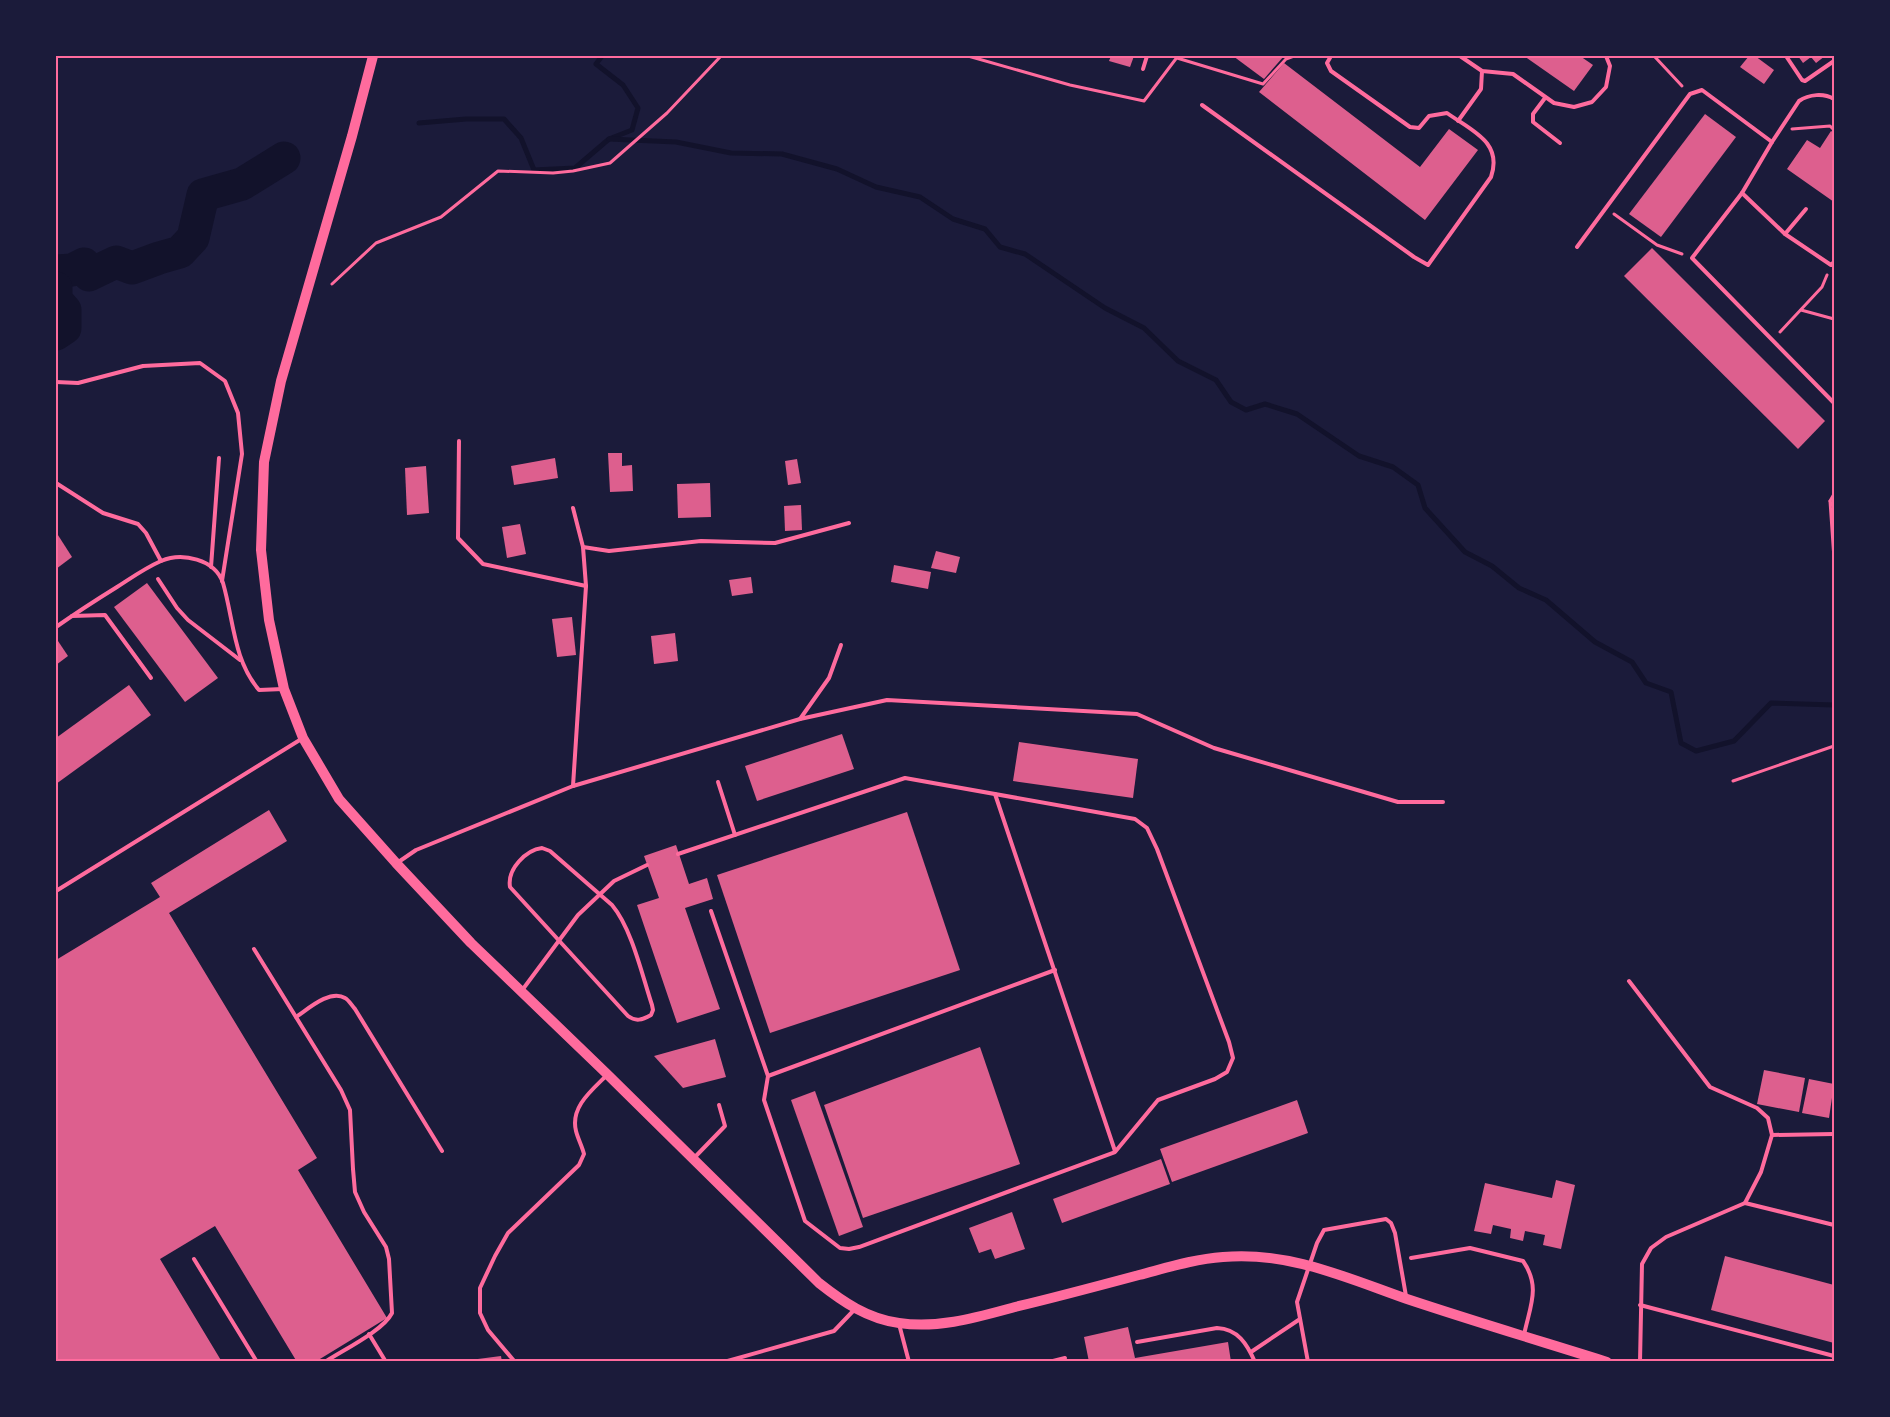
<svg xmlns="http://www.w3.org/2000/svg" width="1890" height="1417" font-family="'Fira Sans',sans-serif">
	<rect width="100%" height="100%" fill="#1b1b3a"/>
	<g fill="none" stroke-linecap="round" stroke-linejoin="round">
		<g stroke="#12122b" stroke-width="5">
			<polyline points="419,123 466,119 504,119 521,138 534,170 575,168 609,139 632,130 638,108 623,85 596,64 602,56"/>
			<polyline points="609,139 676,142 731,153 782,154 837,169 876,187 920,197 953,219 985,229 1000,247 1025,254 1105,308 1144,328 1178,361 1216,380 1231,402 1246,410 1265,404 1297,414 1359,456 1393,467 1418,485 1425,508 1465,552 1492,566 1519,588 1546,600 1595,642 1632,662 1646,683 1671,692 1681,743 1696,751 1734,741 1771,703 1834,705"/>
		</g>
		<g stroke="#12122b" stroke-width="33">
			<polyline points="56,274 57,271 72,270 84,264 89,275 116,262 132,268 159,258 180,252 193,238 203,195 242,184 284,158"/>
			<polyline points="56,288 56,300 65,310 65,328 56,334"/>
		</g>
	</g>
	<g fill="#dd5f8e">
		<polygon points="1111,56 1134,56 1130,67 1109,61"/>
		<polygon points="1233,56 1284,56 1264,79"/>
		<polygon points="1524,56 1580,56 1593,65 1574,91"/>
		<polygon points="1749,56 1755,56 1774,70 1764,84 1740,67"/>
		<polygon points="1798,56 1825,56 1816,63 1811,57 1803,63"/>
		<polygon points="1284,63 1420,167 1449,129 1478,150 1425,220 1259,92"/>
		<polygon points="1705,114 1736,137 1661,237 1629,214"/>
		<polygon points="1831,131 1834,133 1834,202 1787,169 1807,140 1820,148"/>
		<polygon points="1652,248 1825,421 1798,449 1624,276"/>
		<polygon points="608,453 622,453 622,466 632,465 633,491 610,492"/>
		<polygon points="555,458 558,478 514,485 511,466"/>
		<polygon points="797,459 801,483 788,485 785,461"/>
		<polygon points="426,466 429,513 407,515 405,468"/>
		<polygon points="710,483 711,517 678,518 677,484"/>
		<polygon points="801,505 802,530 785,531 784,506"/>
		<polygon points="520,524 526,554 507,558 502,527"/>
		<polygon points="56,532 72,557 56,569"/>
		<polygon points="936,551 960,557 956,573 931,568"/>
		<polygon points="894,565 931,572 928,589 891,582"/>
		<polygon points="751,577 753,593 732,596 729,580"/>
		<polygon points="147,583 218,678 185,702 114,607"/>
		<polygon points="572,617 576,655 557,657 552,619"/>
		<polygon points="675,633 678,661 654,664 651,636"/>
		<polygon points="56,638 68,656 56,665"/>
		<polygon points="129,685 151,715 56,784 56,738"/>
		<polygon points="842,734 854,769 757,801 745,766"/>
		<polygon points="1019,742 1138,759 1133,798 1013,781"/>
		<polygon points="269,810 287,841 169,913 317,1158 298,1170 387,1318 315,1362 297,1362 215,1226 160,1259 222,1362 56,1362 56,960 160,897 151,883"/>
		<polygon points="907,812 960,970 770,1033 717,875"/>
		<polygon points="676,845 689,884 707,878 713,899 685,908 720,1009 677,1023 637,905 659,898 644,856"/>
		<polygon points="715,1039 726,1077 683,1088 654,1056"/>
		<polygon points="980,1047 1020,1164 863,1218 824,1105"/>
		<polygon points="1764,1070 1805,1078 1799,1112 1757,1104"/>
		<polygon points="1809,1079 1834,1084 1829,1118 1802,1113"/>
		<polygon points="815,1091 863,1227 839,1236 791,1100"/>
		<polygon points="1297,1100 1308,1133 1172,1182 1160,1149"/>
		<polygon points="1161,1159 1170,1184 1062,1223 1053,1199"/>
		<polygon points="1556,1180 1575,1185 1561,1249 1543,1245 1545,1235 1525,1231 1523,1241 1510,1238 1511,1229 1493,1225 1491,1234 1474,1231 1485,1183 1552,1198"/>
		<polygon points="1012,1212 1025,1249 995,1259 991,1249 979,1253 969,1228"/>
		<polygon points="1725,1256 1834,1285 1834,1343 1711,1310"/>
		<polygon points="1128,1327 1135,1358 1228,1342 1231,1362 1089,1362 1084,1337"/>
		<polygon points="501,1356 502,1362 470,1362 470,1360"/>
	</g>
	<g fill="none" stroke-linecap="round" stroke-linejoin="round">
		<g stroke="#ff6b9d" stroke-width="3">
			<polyline points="968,56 1070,85 1144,101 1178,56"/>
			<polyline points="1655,57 1682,86"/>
			<polyline points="1177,58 1263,84 1286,59 1294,56"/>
			<polyline points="1792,129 1830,126 1834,130"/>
			<polyline points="1614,214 1657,245 1682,254"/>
			<polyline points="332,284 376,243 441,217 498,171 553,173 573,171 610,163 667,113 721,56"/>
			<polyline points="1801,310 1834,319"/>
			<polyline points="1780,332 1822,287 1827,275"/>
			<polyline points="1834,494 1830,501 1834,508"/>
			<polyline points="1830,501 1834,559"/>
			<polyline points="1733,781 1834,746"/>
		</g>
		<g stroke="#ff6b9d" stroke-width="4">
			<polyline points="1460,56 1482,71 1513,74 1554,103 1574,107 1592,102 1606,87 1610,66 1606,56"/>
			<polyline points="1786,56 1802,80 1805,81 1834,61"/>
			<polyline points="1143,69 1147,56"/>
			<polyline points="1545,98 1533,114 1533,122 1560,143"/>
			<path d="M1202 105 1414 257 1428 265 1491 177C1503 142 1472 131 1447 113L1429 116 1419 128 1410 127 1331 71 1327 63 1331 56"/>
			<polyline points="1458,121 1481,89 1482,71"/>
			<polyline points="1772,142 1742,193 1692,258 1834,403"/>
			<polyline points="1742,193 1785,234 1831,265 1834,262"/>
			<polyline points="1785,234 1806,209"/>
			<path d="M1577 247 1690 94 1702 90 1772 142 1799 101C1809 94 1824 93 1834 99"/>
			<polyline points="56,382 78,383 143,366 200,363 225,381 238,413 242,454 222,581"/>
			<polyline points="459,441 458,538 483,564 586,586"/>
			<polyline points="56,483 103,513 138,524 146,533 161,561"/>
			<polyline points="583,547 609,551 701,541 775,543 849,523"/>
			<polyline points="211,567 219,458"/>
			<polyline points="158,579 177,608 188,620 240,660"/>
			<polyline points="72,616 105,615 151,678"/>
			<path d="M56 627C76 613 96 600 117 587 131 578 145 568 161 561 182 552 215 559 223 583 234 621 233 659 259 690L283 689"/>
			<polyline points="800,719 829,678 841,645"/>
			<polyline points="718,782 735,835"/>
			<polyline points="573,786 586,586 583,547 573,508"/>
			<polyline points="995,794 1115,1151"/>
			<path d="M542 848 550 851 612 905C632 929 642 975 652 1005L653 1010 651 1015C642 1020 636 1022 628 1016L510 887C507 869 526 850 542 848Z"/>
			<polyline points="678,854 905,778 1135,819 1147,828 1157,849 1229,1042 1233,1058 1227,1072 1215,1079 1158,1100 1115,1152 859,1247 849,1249 840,1248 805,1221 764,1100 768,1076 1055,970"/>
			<polyline points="397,863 416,850 573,786 800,719 887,700 1137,714 1214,748 1398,802 1443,802"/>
			<polyline points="56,891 303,738"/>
			<polyline points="711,911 768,1076"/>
			<path d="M254 949 341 1090 350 1110 353 1169 355 1192 364 1212 386 1247 389 1259 392 1313C383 1331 343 1350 325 1362"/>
			<polyline points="1629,981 1710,1087 1757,1108 1768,1118 1772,1135 1761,1172 1745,1203"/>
			<polyline points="523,989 578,915 614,881 647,865"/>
			<path d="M296 1017C308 1009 330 989 345 998 349 1000 352 1006 355 1009L442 1151"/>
			<polyline points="1772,1135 1834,1134"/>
			<polyline points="694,1158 725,1126 719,1105"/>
			<path d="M1411 1258 1470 1248 1523 1261C1541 1287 1530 1306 1524 1335"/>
			<polyline points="194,1259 257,1362"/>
			<polyline points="1640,1305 1834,1356"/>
			<polyline points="899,1324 909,1362"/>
			<polyline points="369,1334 386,1362"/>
			<path d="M1137 1342 1217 1328C1238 1329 1247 1344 1255 1362"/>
			<polyline points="1251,1352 1300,1319"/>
			<path d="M515 1362 488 1330 480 1313V1288L495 1256 508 1233 579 1165 584 1154C582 1146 578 1139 576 1131 570 1107 592 1090 607 1075"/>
			<polyline points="724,1362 834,1331 855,1309"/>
			<polyline points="920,1362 922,1362"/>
			<polyline points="1049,1362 1065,1358"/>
			<polyline points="1308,1362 1297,1302 1317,1243 1324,1230 1386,1219 1391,1223 1395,1233 1406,1296"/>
			<polyline points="1640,1362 1642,1264 1651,1248 1666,1237 1745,1203 1834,1225"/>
		</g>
		<path stroke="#ff6b9d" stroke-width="10" d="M373 56 352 136 281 381 264 462 261 550 269 620 284 689 303 738 339 799 396 863 471 943 607 1074 819 1283C843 1302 868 1319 899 1323 939 1329 978 1317 1015 1307 1057 1297 1098 1286 1139 1275 1166 1268 1194 1259 1223 1257 1289 1251 1347 1278 1407 1299 1473 1321 1540 1341 1607 1362"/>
	</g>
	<rect width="1890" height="1417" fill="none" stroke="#1b1b3a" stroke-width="114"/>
	<rect x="57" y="57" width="1776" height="1303" fill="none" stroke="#ff6b9d" stroke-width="2"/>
</svg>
